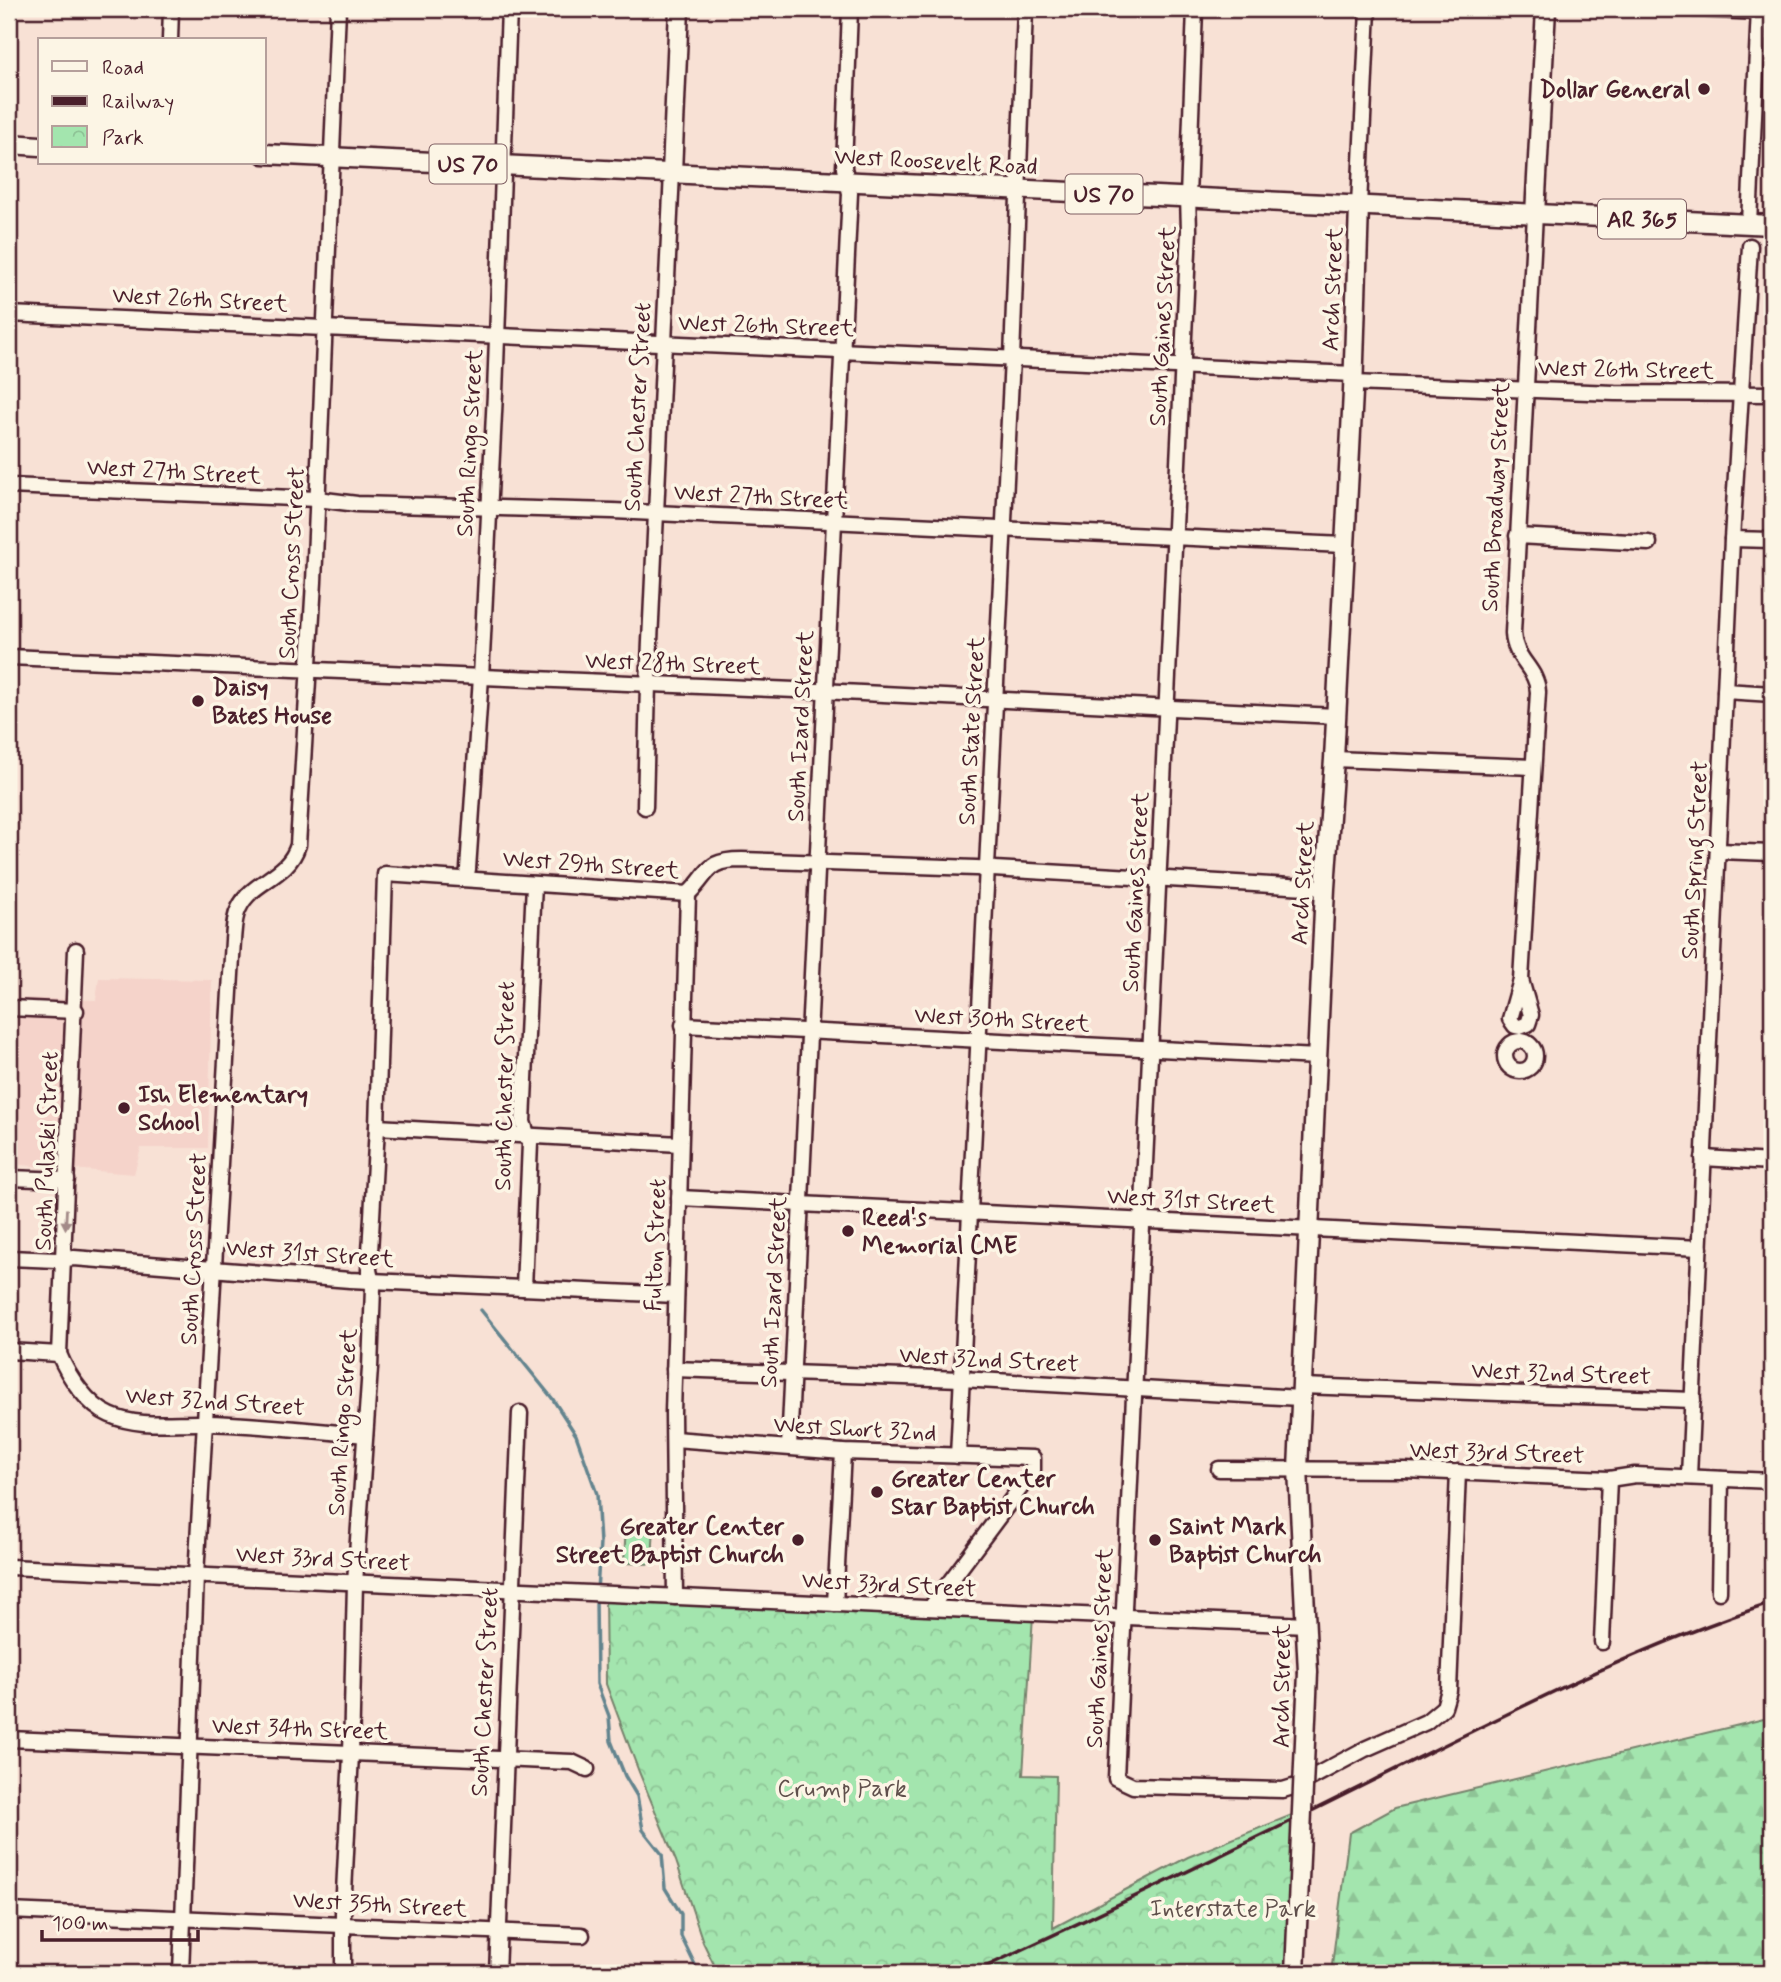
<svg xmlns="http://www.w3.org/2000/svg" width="1781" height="1982" font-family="Mynerve,sans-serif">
	<defs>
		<pattern id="forest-firs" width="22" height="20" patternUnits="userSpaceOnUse" patternTransform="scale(1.75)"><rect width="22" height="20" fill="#a3e5ae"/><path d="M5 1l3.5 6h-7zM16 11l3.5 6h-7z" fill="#8ec496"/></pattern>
		<pattern id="park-crowns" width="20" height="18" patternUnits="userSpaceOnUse" patternTransform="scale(1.75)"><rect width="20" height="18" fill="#a3e5ae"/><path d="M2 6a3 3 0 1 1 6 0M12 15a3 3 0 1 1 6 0" fill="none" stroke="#8ec496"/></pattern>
	</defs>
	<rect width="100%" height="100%" fill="#f8e1d5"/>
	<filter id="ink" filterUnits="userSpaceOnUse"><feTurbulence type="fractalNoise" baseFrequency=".0143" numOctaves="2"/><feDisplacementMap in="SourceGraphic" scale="14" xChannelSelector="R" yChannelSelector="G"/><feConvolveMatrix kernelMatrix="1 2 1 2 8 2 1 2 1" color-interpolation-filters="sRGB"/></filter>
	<g filter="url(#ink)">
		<polygon fill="#f5d3ca" points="99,978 212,980 208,1148 141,1148 134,1174 9,1164 9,998 96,1000"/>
		<polygon fill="#a3e5ae" stroke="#76826c" stroke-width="2" points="626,1522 654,1524 652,1564 624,1563"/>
		<polygon fill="url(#forest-firs)" stroke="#76826c" stroke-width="2" points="1772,1717 1772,1973 1331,1973 1349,1833 1395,1808"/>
		<polygon fill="url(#park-crowns)" stroke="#76826c" stroke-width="2" points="605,1593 1033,1615 1023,1775 1056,1776 1053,1928 1188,1857 1304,1810 1295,1973 718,1973 703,1942 676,1861 639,1772 606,1684"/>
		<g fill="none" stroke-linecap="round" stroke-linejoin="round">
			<g stroke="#64848e" stroke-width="3.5">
				<polyline points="481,1310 552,1398 576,1435 597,1494 600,1543 597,1591"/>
				<polyline points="596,1598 597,1684 609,1716 611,1741 625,1776 637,1796 643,1830 662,1854 665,1888 681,1914 681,1936 699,1973"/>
			</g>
			<defs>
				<g id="minor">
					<polyline points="1195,9 1188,197 1189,230 1116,1778 1133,1786 1283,1790 1296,1786 1365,1749 1426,1722 1444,1707 1449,1690 1458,1472"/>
					<polyline points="1694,9 1759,12"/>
					<polyline points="170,40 171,9"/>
					<polyline points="1359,206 1368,9"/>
					<polyline points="1749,223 1759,9"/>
					<polyline points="9,314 1354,374"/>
					<polyline points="1353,383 1615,393 1772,394"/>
					<polyline points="9,486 317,499 357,504 613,511 1344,545"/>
					<polyline points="1517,536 1649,543"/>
					<polyline points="1732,539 1772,540"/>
					<polyline points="9,657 842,692 1336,716"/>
					<polyline points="1725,691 1772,694"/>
					<polyline points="1334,759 1533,767"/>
					<polyline points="645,807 648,684 672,172"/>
					<polyline points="1718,851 1772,853"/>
					<polyline points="466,878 468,869 481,677 495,393 509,9"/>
					<path d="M1521 980 1538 692C1537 668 1514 660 1513 633L1535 214"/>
					<polygon points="1521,980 1531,1015 1528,1024 1520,1027 1515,1026 1510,1019"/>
					<polyline points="9,1008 76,1011"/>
					<polyline points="683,1025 1318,1057"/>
					<circle cx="1520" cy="1056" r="15"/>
					<polyline points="377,1127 680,1144"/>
					<polyline points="1703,1158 1772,1162"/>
					<polyline points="9,1178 67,1180"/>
					<polyline points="679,1198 1700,1248"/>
					<polyline points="9,1258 57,1260 74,1258 350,1280 676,1295"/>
					<polyline points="524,1288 530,1143 523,1122 534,884"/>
					<polyline points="9,1351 59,1354"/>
					<polyline points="59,1354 76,950"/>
					<path d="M59 1354C68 1376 88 1406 110 1415 138 1428 174 1422 205 1423 258 1424 312 1431 365 1435"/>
					<polyline points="674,1369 961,1379 1300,1398"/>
					<polyline points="1301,1386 1693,1400"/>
					<polyline points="674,1439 843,1452 1033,1458 1033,1470 1030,1475 931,1607"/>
					<polyline points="789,1447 850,193 844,168 850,9"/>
					<polyline points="958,1456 1012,358 1025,9"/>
					<polyline points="1219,1469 1405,1470 1609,1479 1635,1475 1772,1481"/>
					<polyline points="1689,1476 1732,539 1750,246"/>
					<polyline points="9,1567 1306,1625"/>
					<polyline points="1719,1592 1721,1479"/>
					<polyline points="675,1597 673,1413 688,894"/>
					<polyline points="835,1604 843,1452"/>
					<polyline points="1602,1642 1609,1479"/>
					<polyline points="9,1739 546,1761 572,1762 587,1769"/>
					<polyline points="9,1911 582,1935"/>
					<path d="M181 1973 196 1576 233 940C234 929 234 917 239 908 252 880 288 878 298 845L314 582 338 9"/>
					<path d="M343 1973V1912L351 1754 355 1583 370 1368 373 1288 369 1270 377 1127 385 874 688 894C711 873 704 860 742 860L976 868 1325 888"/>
					<polyline points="497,1973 520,1413"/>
				</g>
				<g id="major">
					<polyline points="9,144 40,146"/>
					<polyline points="264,154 1772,225"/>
					<polyline points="672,172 679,9"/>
					<polyline points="1535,214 1546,9"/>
					<polyline points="1308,1672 1298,1469 1325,888 1334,759 1353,392 1359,206"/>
				</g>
			</defs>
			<use href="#minor" stroke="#4a1f2b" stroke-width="19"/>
			<use href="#major" stroke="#4a1f2b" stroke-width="23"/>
			<use href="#minor" stroke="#fcf5e5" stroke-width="14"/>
			<use href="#major" stroke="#fcf5e5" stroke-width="18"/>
			<path stroke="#4a1f2b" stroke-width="3.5" d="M972 1973C1106 1911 1240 1847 1372 1781 1503 1716 1633 1648 1772 1603"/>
			<defs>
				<polyline id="major-bridge" points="1295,1973 1308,1672"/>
			</defs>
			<use href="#major-bridge" stroke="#4a1f2b" stroke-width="23" stroke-linecap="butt"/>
			<use href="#major-bridge" stroke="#fcf5e5" stroke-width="18"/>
		</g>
		<defs><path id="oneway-solid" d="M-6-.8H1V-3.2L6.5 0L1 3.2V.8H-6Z" transform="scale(1.75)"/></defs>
		<use fill="#a38a88" href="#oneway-solid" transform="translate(66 1219) rotate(93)"/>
	</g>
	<g fill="#4a1f2b" stroke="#fcf5e5" stroke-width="2.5">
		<circle cx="1704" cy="89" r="7"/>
		<circle cx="198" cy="701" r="7"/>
		<circle cx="124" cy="1108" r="7"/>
		<circle cx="848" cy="1231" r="7"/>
		<circle cx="877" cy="1492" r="7"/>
		<circle cx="798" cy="1540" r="7"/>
		<circle cx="1155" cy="1540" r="7"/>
	</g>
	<g text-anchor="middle" stroke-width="7" stroke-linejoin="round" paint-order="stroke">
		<g fill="#fcf5e5" stroke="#7f5f63" stroke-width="2">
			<rect x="429.5" y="144.5" width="77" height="39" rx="5"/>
			<rect x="1065.5" y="174.5" width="77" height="39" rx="5"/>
			<rect x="1598" y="199.5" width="88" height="39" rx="5"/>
		</g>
		<g font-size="23" font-weight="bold" fill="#4a1f2b">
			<text x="468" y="172">US 70</text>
			<text x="1104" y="202">US 70</text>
			<text x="1642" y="227">AR 365</text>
		</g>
		<g font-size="24" font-weight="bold" fill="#4a1f2b" stroke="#fcf5e5" text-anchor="start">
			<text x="1690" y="97" text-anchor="end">Dollar General</text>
			<text x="212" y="695">Daisy<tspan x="212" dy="28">Bates House</tspan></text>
			<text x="138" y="1102">Ish Elementary<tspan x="138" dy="28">School</tspan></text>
			<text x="862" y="1225">Reed's<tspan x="862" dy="28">Memorial CME</tspan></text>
			<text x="891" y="1486">Greater Center<tspan x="891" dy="28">Star Baptist Church</tspan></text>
			<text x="784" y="1534" text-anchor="end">Greater Center<tspan x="784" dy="28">Street Baptist Church</tspan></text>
			<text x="1169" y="1534">Saint Mark<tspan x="1169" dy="28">Baptist Church</tspan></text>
		</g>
		<g font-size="24" fill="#4a1f2b" stroke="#fcf5e5">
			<text transform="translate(936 161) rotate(3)" y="8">West Roosevelt Road</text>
			<text transform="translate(1332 289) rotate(-88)" y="8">Arch Street</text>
			<text transform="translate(200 299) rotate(3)" y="8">West 26th Street</text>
			<text transform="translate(766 325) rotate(2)" y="8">West 26th Street</text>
			<text transform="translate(1162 326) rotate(-87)" y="8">South Gaines Street</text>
			<text transform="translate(1626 369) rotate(1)" y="8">West 26th Street</text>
			<text transform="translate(637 407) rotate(-87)" y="8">South Chester Street</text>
			<text transform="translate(469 443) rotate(-87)" y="8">South Ringo Street</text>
			<text transform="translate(174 471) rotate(3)" y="8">West 27th Street</text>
			<text transform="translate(761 496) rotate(3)" y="8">West 27th Street</text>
			<text transform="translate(1495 497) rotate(-87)" y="8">South Broadway Street</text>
			<text transform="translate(291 563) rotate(-87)" y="8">South Cross Street</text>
			<text transform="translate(673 663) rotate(2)" y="8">West 28th Street</text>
			<text transform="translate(800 726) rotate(-87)" y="8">South Izard Street</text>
			<text transform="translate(971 731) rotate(-87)" y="8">South State Street</text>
			<text transform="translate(1694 860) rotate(-87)" y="8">South Spring Street</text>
			<text transform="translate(591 864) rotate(4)" y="8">West 29th Street</text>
			<text transform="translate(1302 883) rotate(-87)" y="8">Arch Street</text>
			<text transform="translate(1135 892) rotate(-87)" y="8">South Gaines Street</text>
			<text transform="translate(1002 1019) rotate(3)" y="8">West 30th Street</text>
			<text transform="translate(504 1086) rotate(-89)" y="8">South Chester Street</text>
			<text transform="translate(46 1151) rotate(-88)" y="8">South Pulaski Street</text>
			<text transform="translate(1191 1200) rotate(3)" y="8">West 31st Street</text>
			<text transform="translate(655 1245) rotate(-88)" y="8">Fulton Street</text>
			<text transform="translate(193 1249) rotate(-87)" y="8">South Cross Street</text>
			<text transform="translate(310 1253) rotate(4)" y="8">West 31st Street</text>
			<text transform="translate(773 1292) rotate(-87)" y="8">South Izard Street</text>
			<text transform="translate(989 1359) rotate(3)" y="8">West 32nd Street</text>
			<text transform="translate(1561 1373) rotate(2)" y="8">West 32nd Street</text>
			<text transform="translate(215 1401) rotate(4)" y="8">West 32nd Street</text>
			<text transform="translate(342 1422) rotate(-86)" y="8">South Ringo Street</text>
			<text transform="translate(855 1428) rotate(3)" y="8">West Short 32nd</text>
			<text transform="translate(1497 1452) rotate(2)" y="8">West 33rd Street</text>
			<text transform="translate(323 1558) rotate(3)" y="8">West 33rd Street</text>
			<text transform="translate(889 1584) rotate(3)" y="8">West 33rd Street</text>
			<text transform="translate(1099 1648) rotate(-87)" y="8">South Gaines Street</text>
			<text transform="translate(1281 1686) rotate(-90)" y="8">Arch Street</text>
			<text transform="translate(484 1692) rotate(-87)" y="8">South Chester Street</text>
			<text transform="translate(300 1728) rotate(2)" y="8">West 34th Street</text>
			<text transform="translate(380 1904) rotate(3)" y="8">West 35th Street</text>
		</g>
		<g font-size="24" fill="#60504c" stroke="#fcf5e5">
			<text x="842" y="1796">Crump Park</text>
			<text x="1233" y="1916">Interstate Park</text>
		</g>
	</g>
	<rect width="1781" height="1982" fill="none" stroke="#fcf5e5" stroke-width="35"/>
	<rect x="18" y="18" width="1746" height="1947" fill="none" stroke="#4a1f2b" stroke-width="2.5" filter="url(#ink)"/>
	<rect x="38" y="38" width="228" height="126" fill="#fcf5e5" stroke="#b59f9b" stroke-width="2"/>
	<rect x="52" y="61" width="35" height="10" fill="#fcf5e5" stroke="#b59f9b" stroke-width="2"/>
	<text x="102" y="74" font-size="21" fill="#4a1f2b">Road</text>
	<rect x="52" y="96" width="35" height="10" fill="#4a1f2b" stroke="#b59f9b" stroke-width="2"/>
	<text x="102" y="108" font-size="21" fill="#4a1f2b">Railway</text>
	<rect x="52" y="126" width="35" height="21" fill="url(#park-crowns)" stroke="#b59f9b" stroke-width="2"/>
	<text x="102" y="144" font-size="21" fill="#4a1f2b">Park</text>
	<path d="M42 1930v10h156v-10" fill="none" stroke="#4a1f2b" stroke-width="3.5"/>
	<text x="52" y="1930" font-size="21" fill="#4a1f2b" stroke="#fcf5e5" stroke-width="5" paint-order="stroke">100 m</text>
</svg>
